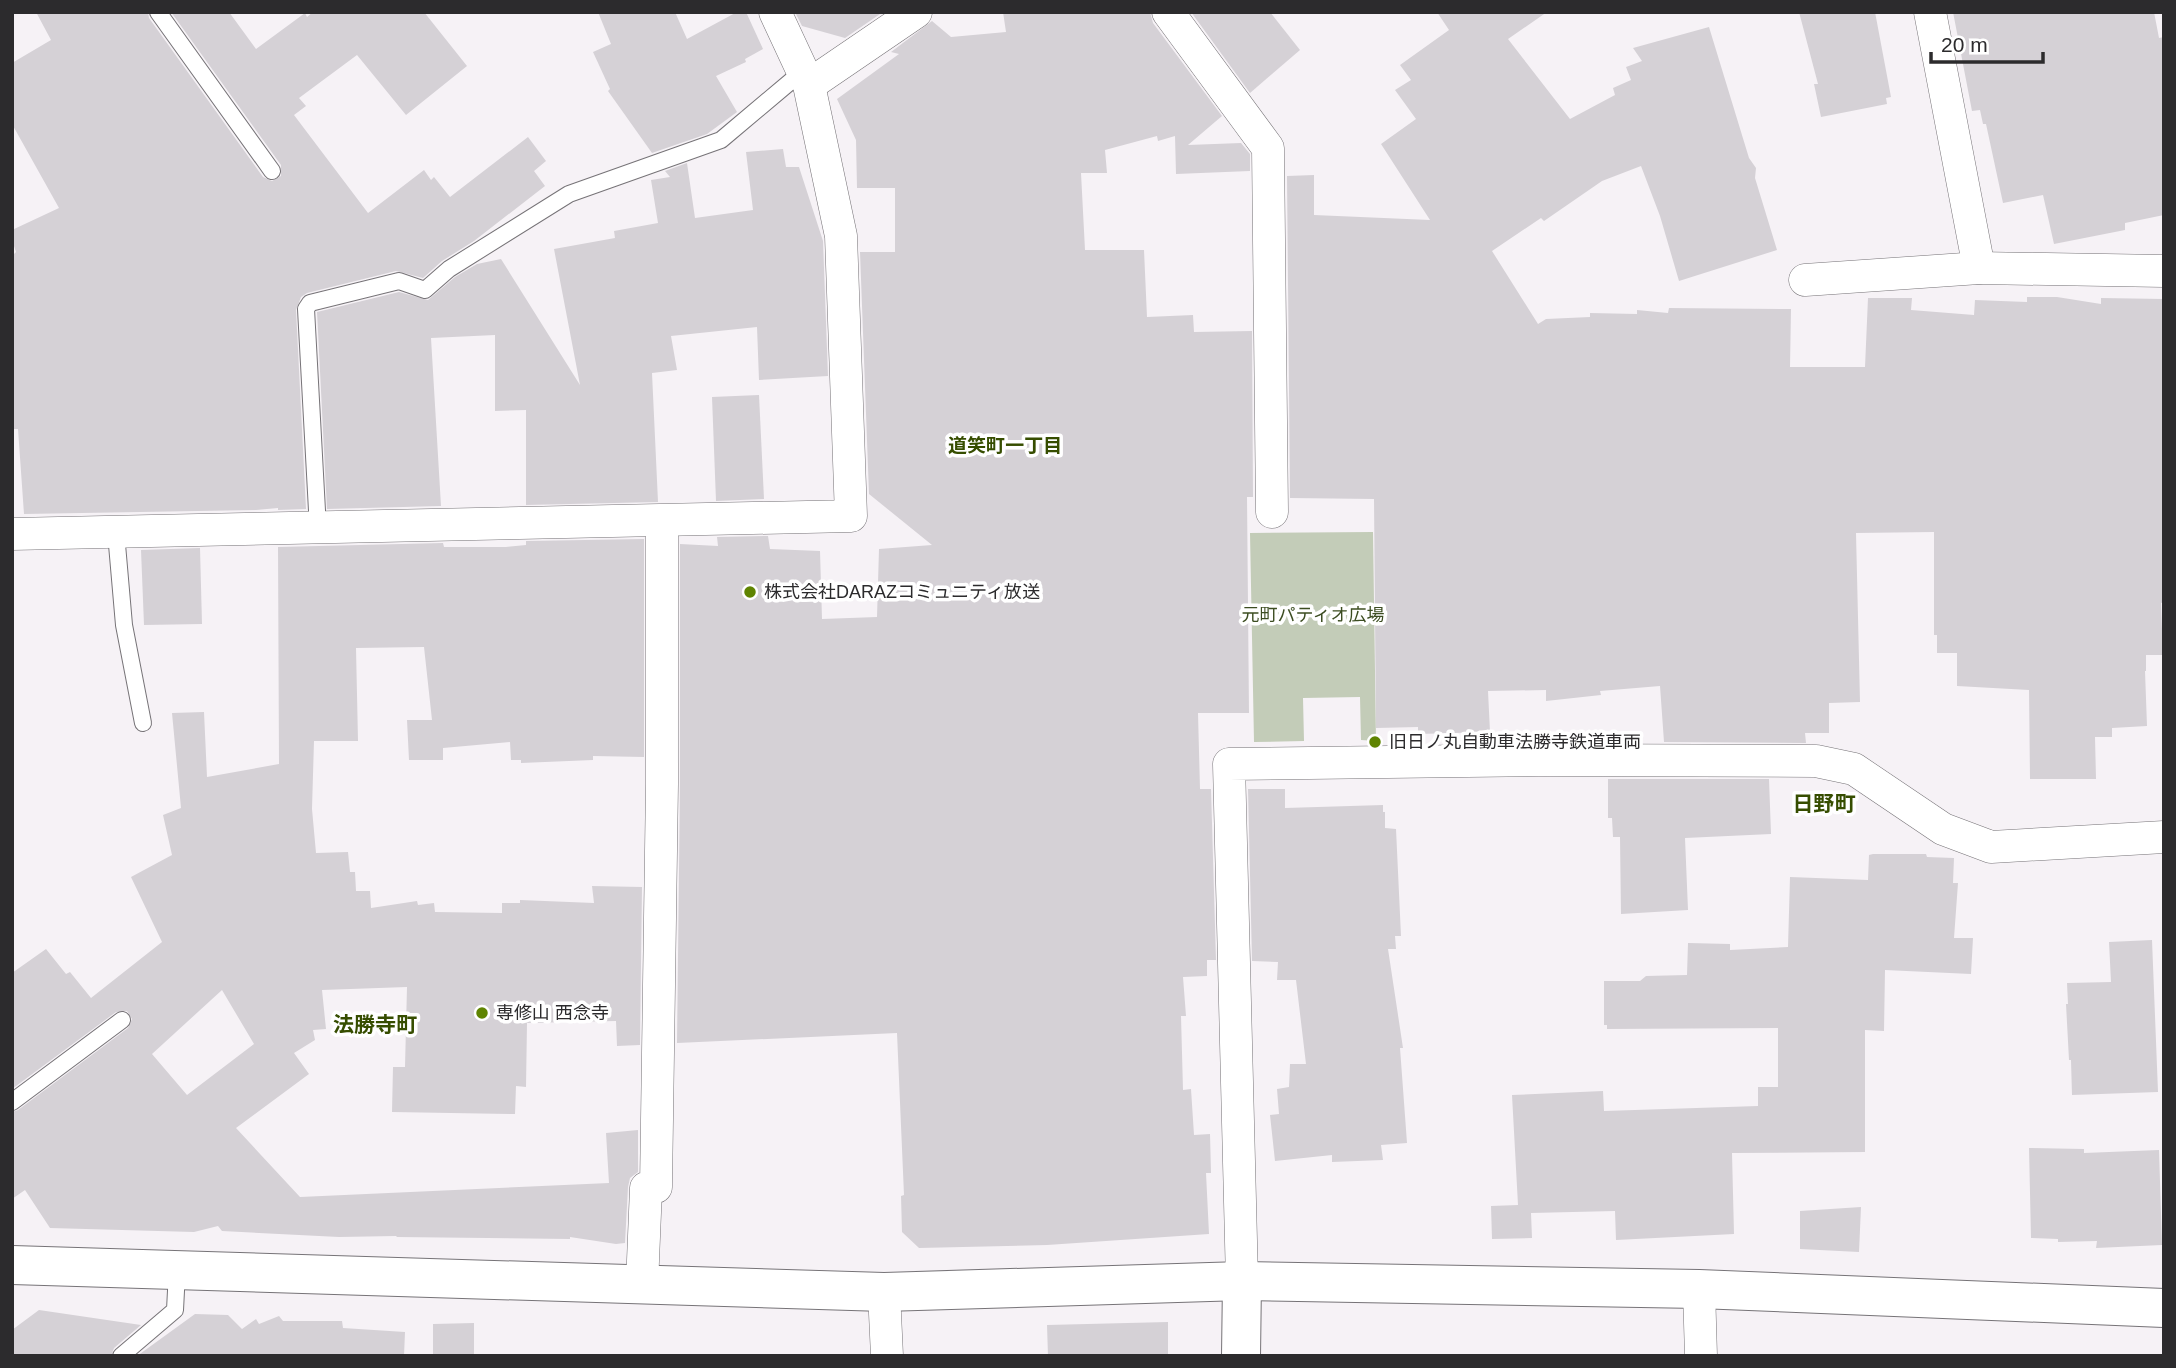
<svg xmlns="http://www.w3.org/2000/svg" width="2176" height="1368" font-family="Arial,'Noto Sans JP',sans-serif">
	<rect width="100%" height="100%" fill="#f6f2f6"/>
	<polygon fill="#c3ccb8" points="1373,532 1376,741 1361,740 1360,697 1303,698 1304,741 1254,742 1250,533"/>
	<g fill="#d5d1d6" fill-rule="evenodd">
		<polygon points="36,12 148,12 149,18 263,177 272,181 281,176 281,165 171,12 229,12 256,49 305,13 307,17 313,12 424,12 467,66 406,115 357,55 299,98 306,106 294,115 368,213 424,170 431,180 434,177 450,197 528,137 546,161 534,171 545,186 474,241 442,261 423,278 396,271 307,293 301,297 296,310 306,509 278,510 278,508 256,510 24,514 18,429 12,429 12,256 16,252 12,240 12,230 59,208 12,124 12,63 51,40"/>
		<polygon points="598,12 675,12 687,39 737,12 746,12 763,49 745,59 746,62 716,76 737,112 707,134 652,153 608,91 610,89 593,52 611,44"/>
		<polygon points="795,12 883,12 845,38 802,26"/>
		<polygon points="1003,12 1150,12 1153,23 1222,116 1188,145 1241,143 1250,154 1250,171 1176,174 1175,136 1158,141 1157,136 1105,150 1107,173 1081,173 1085,250 1144,250 1147,317 1193,315 1194,332 1252,331 1253,497 1247,497 1249,713 1198,713 1200,789 1211,789 1216,960 1207,960 1207,976 1183,977 1186,1016 1181,1016 1183,1090 1191,1089 1194,1135 1210,1134 1211,1173 1206,1173 1209,1234 1047,1245 919,1248 902,1232 901,1196 904,1195 897,1033 677,1043 680,784 680,544 718,546 717,537 768,536 770,549 820,551 822,619 877,617 879,549 932,545 869,494 860,252 895,252 895,188 857,188 856,140 837,99 899,54 891,52 932,21 951,37 1006,32"/>
		<polygon points="1191,12 1270,12 1300,50 1250,93"/>
		<polygon points="1437,12 1547,12 1508,39 1570,119 1615,95 1613,88 1631,80 1626,67 1642,61 1633,48 1709,27 1749,158 1756,168 1755,178 1777,250 1679,281 1660,216 1641,166 1602,181 1544,221 1541,218 1492,251 1538,324 1546,319 1590,317 1590,313 1637,314 1637,310 1668,313 1669,308 1791,309 1790,367 1865,367 1868,298 1912,298 1911,310 1974,315 1975,300 2027,302 2027,297 2057,297 2101,304 2101,298 2164,299 2164,602 2161,603 2163,655 2146,655 2146,671 2145,671 2147,726 2112,728 2112,737 2095,737 2096,779 2030,779 2029,690 1957,686 1957,653 1937,653 1937,635 1934,635 1934,532 1856,533 1860,702 1829,703 1829,733 1805,733 1806,743 1664,742 1660,686 1600,691 1601,695 1546,701 1546,690 1488,691 1490,732 1418,734 1418,727 1376,728 1374,499 1290,498 1287,176 1314,175 1314,215 1430,220 1381,144 1416,119 1395,90 1411,80 1400,65 1449,30"/>
		<polygon points="1799,12 1875,12 1891,97 1886,98 1887,104 1821,117 1814,84 1818,84"/>
		<polygon points="1953,12 2154,12 2159,38 2164,37 2164,215 2125,223 2125,230 2054,244 2043,195 2003,203 1986,124 1983,124 1980,110 1972,111"/>
		<polygon points="783,149 786,167 799,167 823,241 828,376 759,380 757,327 671,336 677,370 652,373 658,502 526,505 526,410 495,411 495,335 431,338 441,506 327,509 317,312 399,292 428,300 455,277 477,264 501,259 580,385 554,249 615,238 614,231 658,223 651,180 670,177 665,171 687,163 695,218 753,210 746,152"/>
		<polygon points="759,395 764,499 716,501 712,397"/>
		<path d="M644 539V757L593 756V760L521 763V760H511L510 742 443 748V760H409L407 720H432L424 647 356 648 358 741H314L312 809 316 853 348 852 350 872H355L356 891H370L371 908 417 901 418 905 434 903 435 912 502 913V903H520V900L594 903 592 886 642 887 640 1045 617 1046 616 1021 527 1023 526 1087 516 1086 515 1114 392 1112 393 1067H405L407 987 322 990 326 1029 313 1030 315 1040 294 1053 309 1074 236 1128 300 1197 609 1183 606 1133 638 1130V1172L630 1178 628 1187 625 1243 616 1244 570 1237V1239L397 1237 396 1236 339 1237 222 1231 218 1226 194 1232 50 1228 25 1190 12 1199V1112L18 1110 128 1028 132 1019 127 1011 116 1012 12 1089V973L46 949 66 974 70 972 91 998 162 942 131 877 172 855 163 815 181 808 172 713 204 712 207 777 279 764 278 547 443 543 444 547H506L526 545V541ZM222 990 254 1044 187 1095 152 1054Z"/>
		<polygon points="200,548 202,624 144,625 141,550"/>
		<polygon points="1608,779 1769,779 1771,834 1685,838 1688,910 1621,914 1620,837 1613,837 1612,818 1608,818"/>
		<polygon points="1248,789 1285,789 1285,808 1383,805 1383,812 1385,812 1385,828 1396,829 1401,936 1395,936 1396,949 1388,949 1403,1048 1400,1048 1407,1143 1381,1145 1383,1160 1332,1162 1332,1155 1275,1161 1270,1115 1279,1114 1277,1089 1289,1087 1290,1064 1306,1064 1296,980 1277,980 1278,962 1252,961"/>
		<polygon points="1873,854 1926,854 1927,857 1954,858 1953,883 1958,883 1954,938 1973,938 1971,974 1885,970 1884,1031 1865,1030 1865,1152 1732,1153 1734,1234 1616,1240 1615,1211 1531,1213 1532,1238 1492,1239 1491,1206 1518,1205 1512,1095 1603,1091 1604,1111 1758,1106 1758,1087 1778,1087 1778,1028 1607,1029 1607,1025 1604,1025 1604,981 1640,981 1646,976 1687,975 1688,943 1730,944 1730,950 1788,947 1790,877 1868,880 1869,855"/>
		<polygon points="2152,940 2158,1092 2072,1095 2071,1060 2069,1060 2066,1004 2068,1004 2067,983 2111,982 2109,942"/>
		<polygon points="2029,1148 2084,1149 2084,1153 2159,1150 2162,1245 2096,1248 2097,1241 2058,1242 2058,1239 2031,1238"/>
		<polygon points="1861,1207 1859,1252 1800,1249 1800,1211"/>
		<polygon points="39,1310 141,1325 114,1348 111,1356 12,1356 12,1330"/>
		<polygon points="195,1314 228,1315 242,1329 256,1319 259,1324 279,1316 283,1321 342,1321 343,1328 405,1332 404,1356 137,1356"/>
		<polygon points="1168,1322 1168,1356 1048,1356 1047,1325"/>
		<polygon points="474,1323 474,1356 433,1356 433,1324"/>
	</g>
	<g fill="none" stroke-linecap="round" stroke-linejoin="round">
		<defs>
			<g id="service">
				<polyline points="158,12 272,171"/>
				<polyline points="318,529 306,309 310,303 399,281 425,290 449,269 569,194 721,140 803,71"/>
				<polyline points="116,533 124,625 143,723"/>
				<polyline points="12,1102 122,1020"/>
				<polyline points="121,1356 175,1310 177,1271"/>
			</g>
			<g id="minor">
				<polyline points="1168,12 1268,148 1272,512"/>
				<polyline points="1930,12 1979,268"/>
				<polyline points="809,85 916,12"/>
				<polyline points="1805,280 1979,268 2164,271"/>
				<polyline points="12,534 851,516 841,236 809,85 775,12"/>
				<polyline points="1242,1281 1229,764 1538,760 1816,761 1854,769 1943,829 1991,847 2164,837"/>
				<polyline points="642,1285 646,1188 656,1187 662,784 662,521"/>
				<polyline points="1699,1289 1701,1356"/>
				<polyline points="884,1292 887,1356"/>
			</g>
			<g id="tertiary">
				<polyline points="12,1265 884,1292 1242,1281 1699,1289 2164,1308"/>
				<polyline points="1241,1356 1242,1281"/>
			</g>
		</defs>
		<use href="#service" stroke="#767377" stroke-width="18"/>
		<use href="#minor" stroke="#767377" stroke-width="33"/>
		<use href="#tertiary" stroke="#767377" stroke-width="40"/>
		<use href="#service" stroke="#fff" stroke-width="16"/>
		<use href="#minor" stroke="#fff" stroke-width="32"/>
		<use href="#tertiary" stroke="#fff" stroke-width="38"/>
	</g>
	<g fill="#5f8401" stroke="#fff" stroke-width="2.5">
		<circle cx="750" cy="592" r="7"/>
		<circle cx="1375" cy="742" r="7"/>
		<circle cx="482" cy="1013" r="7"/>
	</g>
	<g text-anchor="middle" stroke-width="7" stroke-linejoin="round" paint-order="stroke">
		<g font-size="18" fill="#2c2b2d" stroke="#fff" text-anchor="start">
			<text x="764" y="598">株式会社DARAZコミュニティ放送</text>
			<text x="1389" y="748">旧日ノ丸自動車法勝寺鉄道車両</text>
			<text x="496" y="1019">専修山 西念寺</text>
		</g>
		<g font-size="18" fill="#3c4d21" stroke="#fff">
			<text x="1313" y="621">元町パティオ広場</text>
		</g>
		<g font-size="19" font-weight="bold" fill="#364d00" stroke="#fff">
			<text x="1005" y="452">道笑町一丁目</text>
		</g>
		<g font-size="21" font-weight="bold" fill="#364d00" stroke="#fff">
			<text x="1824" y="811">日野町</text>
			<text x="375" y="1032">法勝寺町</text>
		</g>
	</g>
	<rect width="2176" height="1368" fill="none" stroke="#2c2b2d" stroke-width="28"/>
	<path d="M1931 52v10h112v-10" fill="none" stroke="#2c2b2d" stroke-width="3.5"/>
	<text x="1941" y="52" font-size="21" fill="#2c2b2d" stroke="#ffffff" stroke-width="5" paint-order="stroke">20 m</text>
</svg>
